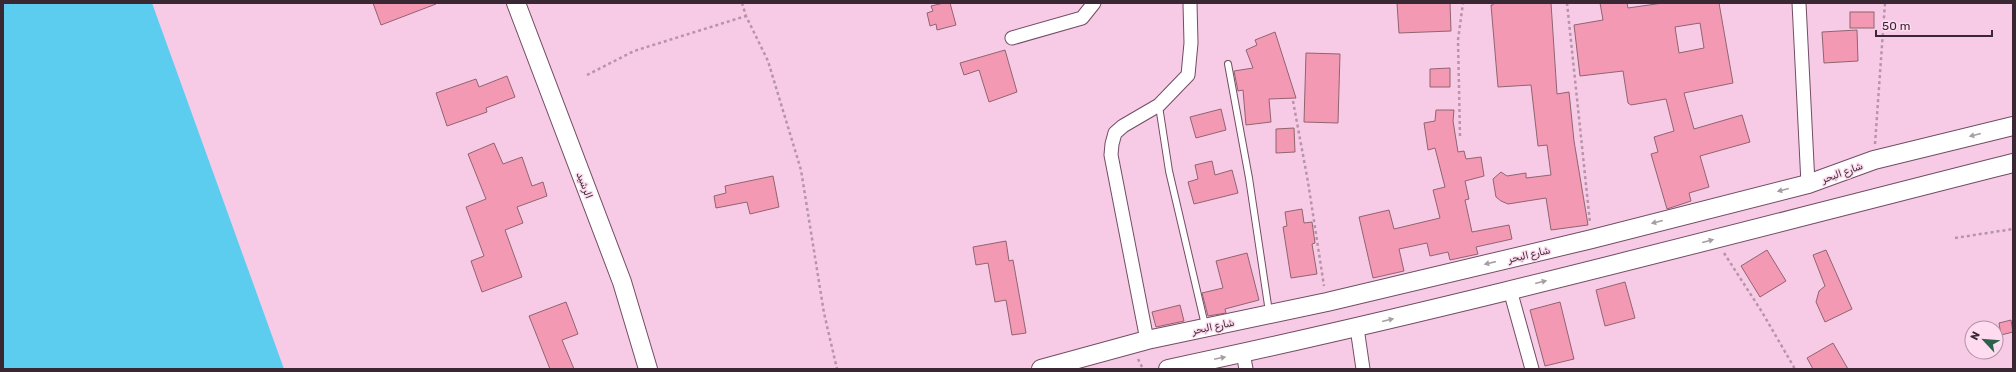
<svg xmlns="http://www.w3.org/2000/svg" width="2016" height="372" font-family="Rubik,'Noto Naskh Arabic',sans-serif">
	<rect width="100%" height="100%" fill="#f7cbe5"/>
	<polygon fill="#5cccef" points="3,3 152,3 284,369 3,369"/>
	<g fill="#f499b3" stroke="#906470" fill-rule="evenodd">
		<polygon points="373,3 436,3 436,4 381,25"/>
		<polygon points="944,3 950,3 956,25 937,30 936,24 930,26 927,13 933,11 931,6"/>
		<polygon points="1397,3 1450,3 1451,31 1399,33"/>
		<polygon points="1493,3 1551,3 1557,94 1569,92 1574,141 1588,225 1551,230 1546,198 1508,204 1501,201 1496,197 1493,179 1501,172 1507,176 1526,173 1526,178 1551,175 1547,145 1538,146 1531,85 1498,87 1491,5 1493,5"/>
		<path d="M1600 3H1627L1628 8 1663 3H1719L1733 83 1684 93 1694 129 1742 115 1750 142 1700 156 1709 187 1689 193 1691 201 1667 209 1651 154 1658 152 1654 137 1674 131 1666 99 1631 105 1628 103 1623 71 1580 76 1574 25 1603 20ZM1700 23 1704 48 1679 53 1675 27Z"/>
		<rect x="1850" y="12" width="24" height="16"/>
		<polygon points="1857,30 1858,61 1824,63 1822,32"/>
		<polygon points="1275,32 1296,98 1269,99 1271,122 1246,125 1243,90 1238,91 1234,71 1253,68 1246,50 1257,45 1255,40"/>
		<polygon points="1005,50 1017,92 989,102 979,70 964,75 960,63"/>
		<polygon points="1306,53 1340,54 1338,123 1304,122"/>
		<polygon points="1450,68 1450,87 1430,87 1430,69"/>
		<polygon points="507,76 515,97 486,108 487,112 447,126 436,93 476,79 479,87"/>
		<polygon points="1221,109 1226,130 1196,138 1190,117"/>
		<polygon points="1436,110 1454,110 1453,121 1458,152 1464,151 1466,159 1481,157 1484,176 1465,181 1469,199 1465,200 1472,232 1509,225 1512,239 1476,247 1478,254 1450,260 1448,252 1430,256 1427,243 1399,249 1404,271 1373,278 1359,217 1389,210 1394,229 1440,218 1433,190 1445,187 1435,148 1428,150 1424,123 1435,121"/>
		<polygon points="1294,128 1295,152 1276,153 1276,129"/>
		<polygon points="494,143 503,164 522,157 532,186 543,182 547,196 517,207 523,223 505,230 522,277 482,292 471,261 484,256 466,207 486,199 468,154"/>
		<polygon points="1212,161 1215,175 1232,170 1238,193 1194,204 1188,182 1198,179 1195,165"/>
		<polygon points="773,176 779,207 750,214 747,202 716,208 714,196 726,193 725,186"/>
		<polygon points="1302,209 1304,223 1312,222 1315,243 1312,244 1317,274 1291,278 1283,227 1287,226 1285,212"/>
		<polygon points="1006,241 1009,261 1013,260 1026,333 1012,335 1006,300 995,302 988,263 976,265 973,247"/>
		<polygon points="1767,250 1786,281 1760,297 1741,266"/>
		<polygon points="1826,250 1852,309 1825,322 1816,302 1819,291 1825,286 1813,255"/>
		<polygon points="1247,253 1259,300 1225,309 1226,313 1208,316 1202,293 1223,288 1216,261"/>
		<polygon points="1625,282 1635,318 1605,326 1596,290"/>
		<polygon points="566,302 578,334 562,340 574,369 550,369 529,316"/>
		<polygon points="1560,302 1574,359 1545,366 1530,310"/>
		<polygon points="1180,305 1184,321 1156,327 1152,312"/>
		<polygon points="2011,320 2013,332 2001,335 1999,323"/>
		<polygon points="1833,343 1848,369 1813,369 1807,358"/>
	</g>
	<g fill="none" stroke-linecap="round" stroke-linejoin="round">
		<defs>
			<g id="service">
				<polyline points="1228,64 1249,178 1269,312"/>
				<polyline points="1159,106 1169,171 1205,325"/>
			</g>
			<g id="minor">
				<polyline points="1799,3 1808,184"/>
				<polyline points="1012,38 1082,18 1094,3"/>
				<polyline points="1510,290 1532,369"/>
				<polyline points="1357,328 1363,369"/>
				<polyline points="1147,340 1111,155 1112,144 1115,133 1123,126 1159,105 1188,75 1191,43 1190,3"/>
				<polyline points="1243,353 1246,369"/>
			</g>
			<g id="secondary">
				<polyline points="516,3 622,282 648,369"/>
				<polyline points="1041,369 1147,340 1327,302 1592,239 1808,184 1874,160 2013,126"/>
				<path d="M1168 369C1452 309 1732 234 2013 163"/>
			</g>
		</defs>
		<use href="#service" stroke="#724d64" stroke-width="8"/>
		<use href="#minor" stroke="#724d64" stroke-width="15"/>
		<use href="#secondary" stroke="#724d64" stroke-width="20"/>
		<g stroke="#b794a9" stroke-width="2.5" stroke-dasharray="3 3" stroke-linecap="butt">
			<polyline points="742,3 746,16 768,61 801,170 824,313 837,369"/>
			<polyline points="1567,3 1590,223"/>
			<polyline points="587,75 634,51 746,16"/>
			<polyline points="1293,101 1308,182 1324,286"/>
			<polyline points="1460,136 1458,40 1463,3"/>
			<polyline points="1875,144 1885,3"/>
			<polyline points="1955,238 2013,229"/>
			<polyline points="1724,253 1762,312 1795,369"/>
			<polyline points="1138,359 1143,369"/>
		</g>
		<use href="#service" stroke="#fff" stroke-width="6"/>
		<use href="#minor" stroke="#fff" stroke-width="13"/>
		<use href="#secondary" stroke="#fff" stroke-width="18"/>
	</g>
	<defs><path id="oneway-solid" d="M-6-.8H1V-3.2L6.5 0L1 3.2V.8H-6Z"/></defs>
	<g fill="#a69ea3">
		<use href="#oneway-solid" transform="translate(1975 135) rotate(166)"/>
		<use href="#oneway-solid" transform="translate(1783 190) rotate(166)"/>
		<use href="#oneway-solid" transform="translate(1657 222) rotate(166)"/>
		<use href="#oneway-solid" transform="translate(1708 241) rotate(-15)"/>
		<use href="#oneway-solid" transform="translate(1490 263) rotate(167)"/>
		<use href="#oneway-solid" transform="translate(1541 282) rotate(-14)"/>
		<use href="#oneway-solid" transform="translate(1388 320) rotate(-14)"/>
		<use href="#oneway-solid" transform="translate(1220 358) rotate(-12)"/>
	</g>
	<g text-anchor="middle" stroke-width="3" stroke-linejoin="round" paint-order="stroke">
		<g font-size="10" fill="#392833" stroke="#ffdbf0">
			<text transform="translate(1842 172) rotate(-20)" y="4">شارع البحر</text>
			<text transform="translate(585 185) rotate(69)" y="4">الرشيد</text>
			<text transform="translate(1529 254) rotate(-13)" y="4">شارع البحر</text>
			<text transform="translate(1213 326) rotate(-12)" y="4">شارع البحر</text>
		</g>
	</g>
	<rect width="2016" height="372" fill="none" stroke="#392833" stroke-width="8"/>
	<g transform="translate(1984 340) rotate(296)"><circle r="19" fill="#ffdbf0" stroke="#b093a4"/>
	<path d="M0-3L7 15L0 10L-7 15Z" fill="#2b6249"/>
	<text y="-6" font-size="11" font-weight="bold" text-anchor="middle" fill="#392833">N</text>
	</g>
	<path d="M1876 30v6h116v-6" fill="none" stroke="#392833" stroke-width="2"/>
	<text x="1882" y="30" font-size="12" fill="#392833" stroke="#ffdbf0" stroke-width="3" paint-order="stroke">50 m</text>
</svg>
